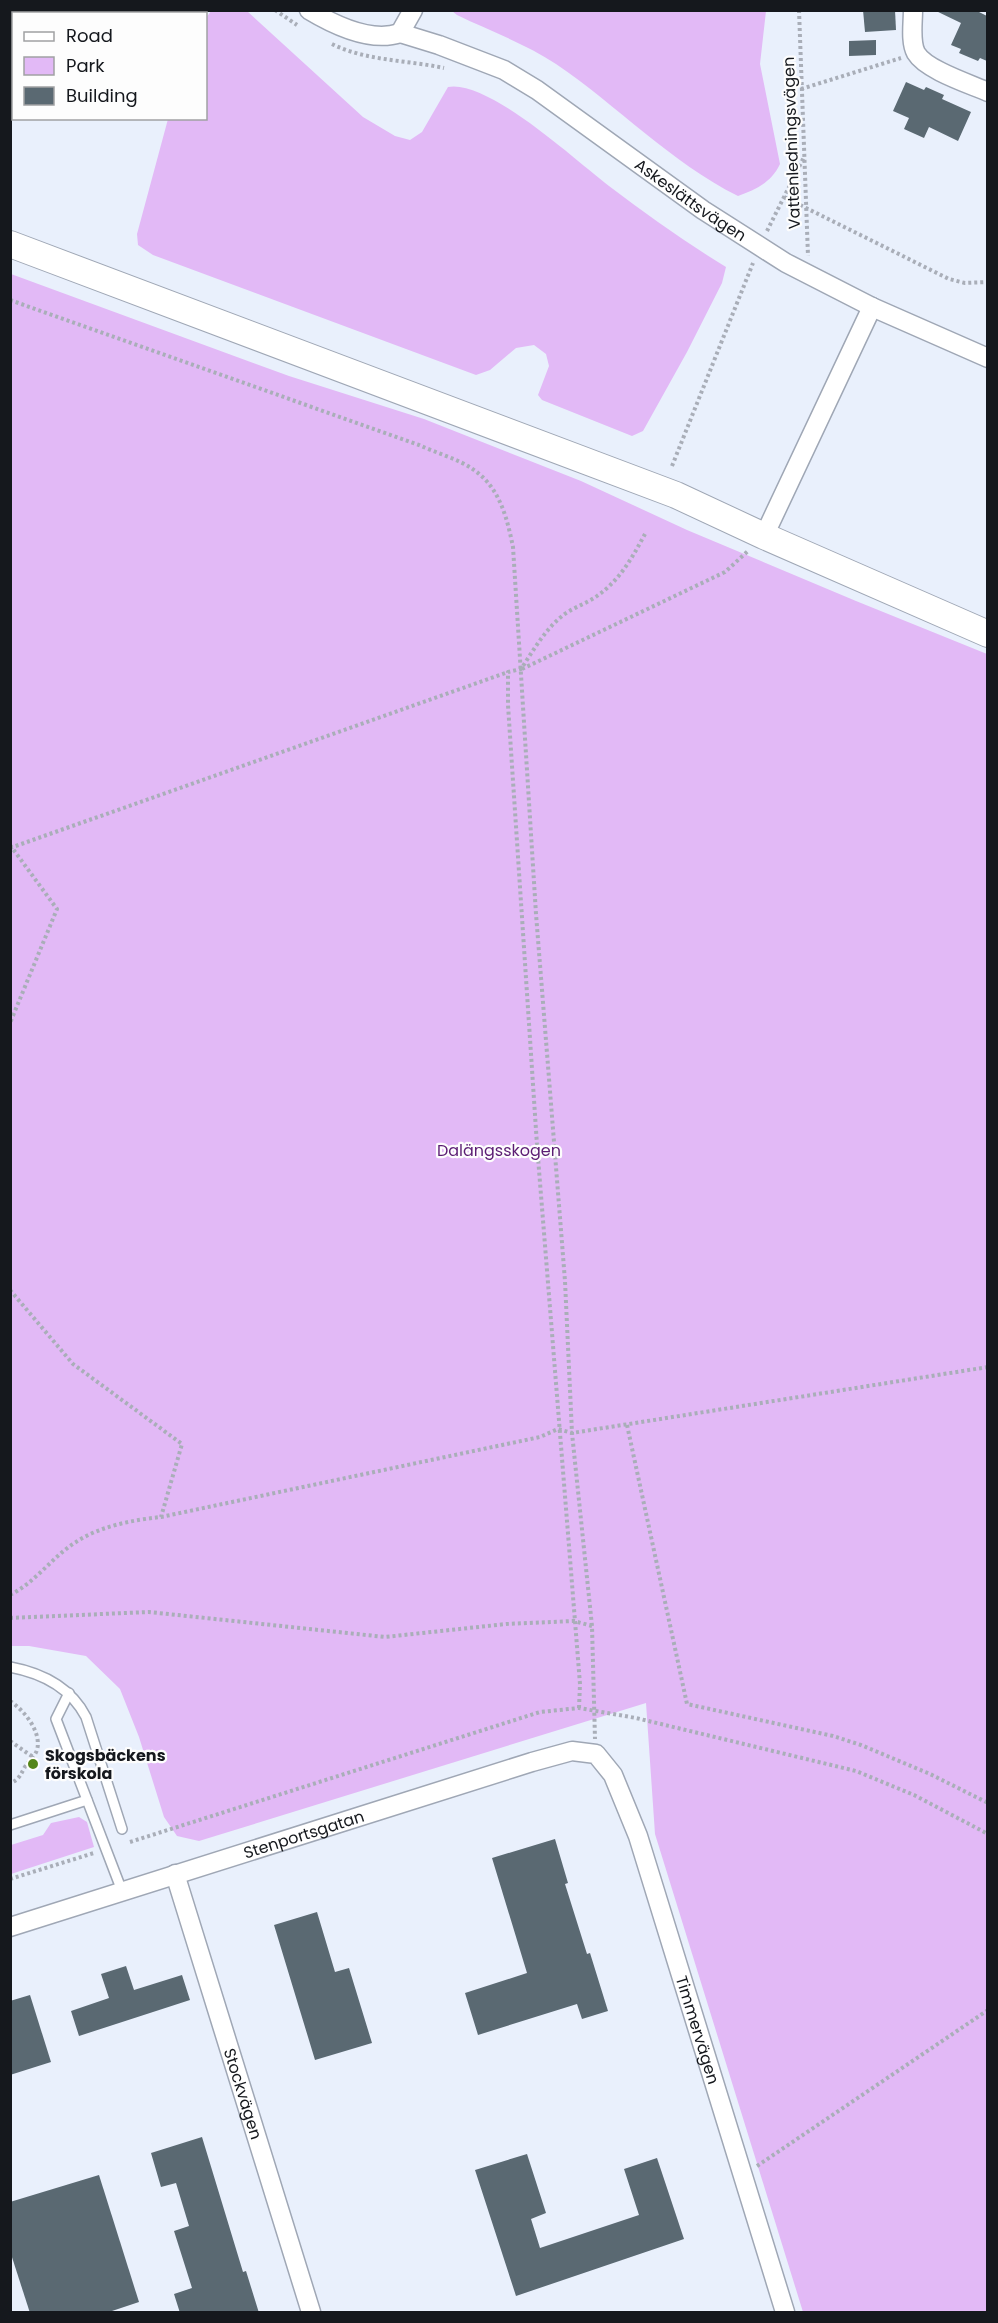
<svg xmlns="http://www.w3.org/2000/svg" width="998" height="2323" font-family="Poppins,sans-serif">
	<rect width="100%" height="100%" fill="#e9f0fc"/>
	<g fill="#e2b9f6">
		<path d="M211 11H247L363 117 395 136 410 140 422 132 448 87C488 79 576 161 609 186 647 215 685 242 726 267L722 283 687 352 643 431 632 436 542 400 538 395 549 366 546 354 534 345 516 348 490 370 476 375 153 255 138 245 137 234 168 119 206 118V18Z"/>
		<path d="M452 11H766L760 64 780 164C771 183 756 189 738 196 670 162 618 106 556 64 526 44 490 31 457 15Z"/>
		<polygon points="11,274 289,376 424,419 581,481 687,530 856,601 987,654 987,2312 803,2312 655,1834 646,1703 199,1841 177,1836 164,1817 139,1737 120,1689 86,1656 29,1646 11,1646"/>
		<polygon points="79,1817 87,1822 94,1847 11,1874 11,1845 43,1835 51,1823"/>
	</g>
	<g fill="#5a6972">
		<polygon points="863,10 895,10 896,30 865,32"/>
		<polygon points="934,10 975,10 987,16 987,61 980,58 978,61 959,53 961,49 951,45 961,23"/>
		<polygon points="876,40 876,55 849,56 849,41"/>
		<polygon points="906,82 924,90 926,87 944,95 942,99 971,112 958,141 929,127 924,138 904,129 909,118 893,111"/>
		<polygon points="555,1839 568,1883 565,1884 587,1954 590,1953 608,2011 582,2019 577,2004 478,2035 465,1993 527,1973 492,1858"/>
		<polygon points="317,1912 335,1972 349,1968 372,2043 315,2060 274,1925"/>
		<polygon points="126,1966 134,1990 182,1975 190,2000 79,2036 71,2011 109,1998 101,1974"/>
		<polygon points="30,1995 51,2062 10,2075 10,2001"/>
		<polygon points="202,2137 243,2272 246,2271 259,2313 180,2313 174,2294 192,2288 174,2231 189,2226 176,2183 161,2187 151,2153"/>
		<polygon points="527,2154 546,2213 531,2219 540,2248 639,2215 624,2169 657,2158 684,2239 516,2296 475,2170"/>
		<polygon points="99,2175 139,2302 106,2313 30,2313 10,2251 10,2202"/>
	</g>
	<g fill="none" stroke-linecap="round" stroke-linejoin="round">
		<defs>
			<g id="service">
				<path d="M10 1667C42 1673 71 1688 86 1717L122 1829"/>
				<polyline points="69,1693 56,1719 122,1891"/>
				<polyline points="10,1825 87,1800"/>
			</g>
			<g id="minor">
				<path d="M309 10C334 25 371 43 400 33L413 10"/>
				<path d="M913 10C913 23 910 42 916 53 926 70 970 84 988 92"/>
				<path id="s1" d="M400 33 439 45 504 70 537 90 703 210 786 263 872 307 988 358"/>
				<polyline points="764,536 872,307"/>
				<path id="s2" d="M175 1874 311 2312"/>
				<path id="s3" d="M10 1927 532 1762 572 1751 596 1754 613 1775 638 1836 785 2312"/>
			</g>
			<polyline id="secondary" points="10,244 676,495 764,536 988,634"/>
		</defs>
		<use href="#service" stroke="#9fa7b5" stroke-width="12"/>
		<use href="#minor" stroke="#9fa7b5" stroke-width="21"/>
		<use href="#secondary" stroke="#9fa7b5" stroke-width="28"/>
		<g stroke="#a9aeb8" stroke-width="4" stroke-dasharray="3 3" stroke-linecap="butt">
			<polyline points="275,10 297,25"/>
			<polyline points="799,10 808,256"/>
			<path d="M332 44C366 61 407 60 444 68"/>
			<polyline points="801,89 901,58"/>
			<polyline points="784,197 949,279 965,283 988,282"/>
			<polyline points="767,231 804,157"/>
			<path d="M10 300 419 445C436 453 459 459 474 470 500 488 507 518 513 547L536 914 565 1281 572 1433 592 1626 595 1739"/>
			<polyline points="672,466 753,263"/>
			<polyline points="522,669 725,572 748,551"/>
			<polyline points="10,845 57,909 10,1023"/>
			<polyline points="10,848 508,672"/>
			<polyline points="10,1290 73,1364 182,1444 161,1517"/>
			<polyline points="627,1425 687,1704 833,1736 861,1745 930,1774 988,1803"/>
			<path d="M10 1595C36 1582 52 1557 76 1542 100 1526 133 1520 161 1517L540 1437 558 1429 572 1433 988 1367"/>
			<polyline points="10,1618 149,1612 385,1637 506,1624 574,1621 592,1626"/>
			<path d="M10 1701C24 1710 42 1732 37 1750 35 1756 30 1760 26 1765 21 1773 20 1780 10 1783"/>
			<path d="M579 1708 580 1684 537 1145 508 705V672L521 669C533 651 544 631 561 617 571 608 586 604 597 596 620 580 632 558 645 534"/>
			<polyline points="10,1741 33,1757"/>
			<polyline points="130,1842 540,1712 579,1708 636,1718 856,1771 914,1795 988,1834"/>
			<polyline points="10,1879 94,1853"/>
			<polyline points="757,2166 988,2010"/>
		</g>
		<use href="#service" stroke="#fff" stroke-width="9"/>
		<use href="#minor" stroke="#fff" stroke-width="18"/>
		<use href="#secondary" stroke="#fff" stroke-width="26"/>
	</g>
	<circle fill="#558619" stroke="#fdfdfd" stroke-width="2" cx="33" cy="1764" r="6"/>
	<g text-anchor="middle" stroke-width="4.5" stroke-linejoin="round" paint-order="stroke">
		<g font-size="16" fill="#15181d" stroke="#fdfdfd">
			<text transform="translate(791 143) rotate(-92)" y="6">Vattenledningsvägen</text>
			<text dy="6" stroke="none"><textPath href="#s1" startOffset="338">Askeslättsvägen</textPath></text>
			<text dy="6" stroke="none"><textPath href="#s3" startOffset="308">Stenportsgatan</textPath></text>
			<text dy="6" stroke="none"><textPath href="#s3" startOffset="909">Timmervägen</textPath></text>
			<text dy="6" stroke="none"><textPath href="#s2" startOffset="230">Stockvägen</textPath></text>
		</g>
		<g font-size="16" fill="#5b1d73" stroke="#fdfdfd">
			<text x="499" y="1156">Dalängsskogen</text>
		</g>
		<g font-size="16" font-weight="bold" fill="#15181d" stroke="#fdfdfd" text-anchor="start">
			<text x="45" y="1761">Skogsbäckens<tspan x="45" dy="18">förskola</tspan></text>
		</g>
	</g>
	<rect width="998" height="2323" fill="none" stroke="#15181d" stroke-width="24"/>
	<rect x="12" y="12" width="195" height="108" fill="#fdfdfd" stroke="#a0a1a3" stroke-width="1.5"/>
	<rect x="24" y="32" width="30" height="9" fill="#ffffff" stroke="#a0a1a3" stroke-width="1.5"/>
	<text x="66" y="42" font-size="18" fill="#15181d">Road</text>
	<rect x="24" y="57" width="30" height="18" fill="#e2b9f6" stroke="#a0a1a3" stroke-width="1.5"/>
	<text x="66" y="72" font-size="18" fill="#15181d">Park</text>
	<rect x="24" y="87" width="30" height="18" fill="#5a6972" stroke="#a0a1a3" stroke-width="1.5"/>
	<text x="66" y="102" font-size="18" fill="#15181d">Building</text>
</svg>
